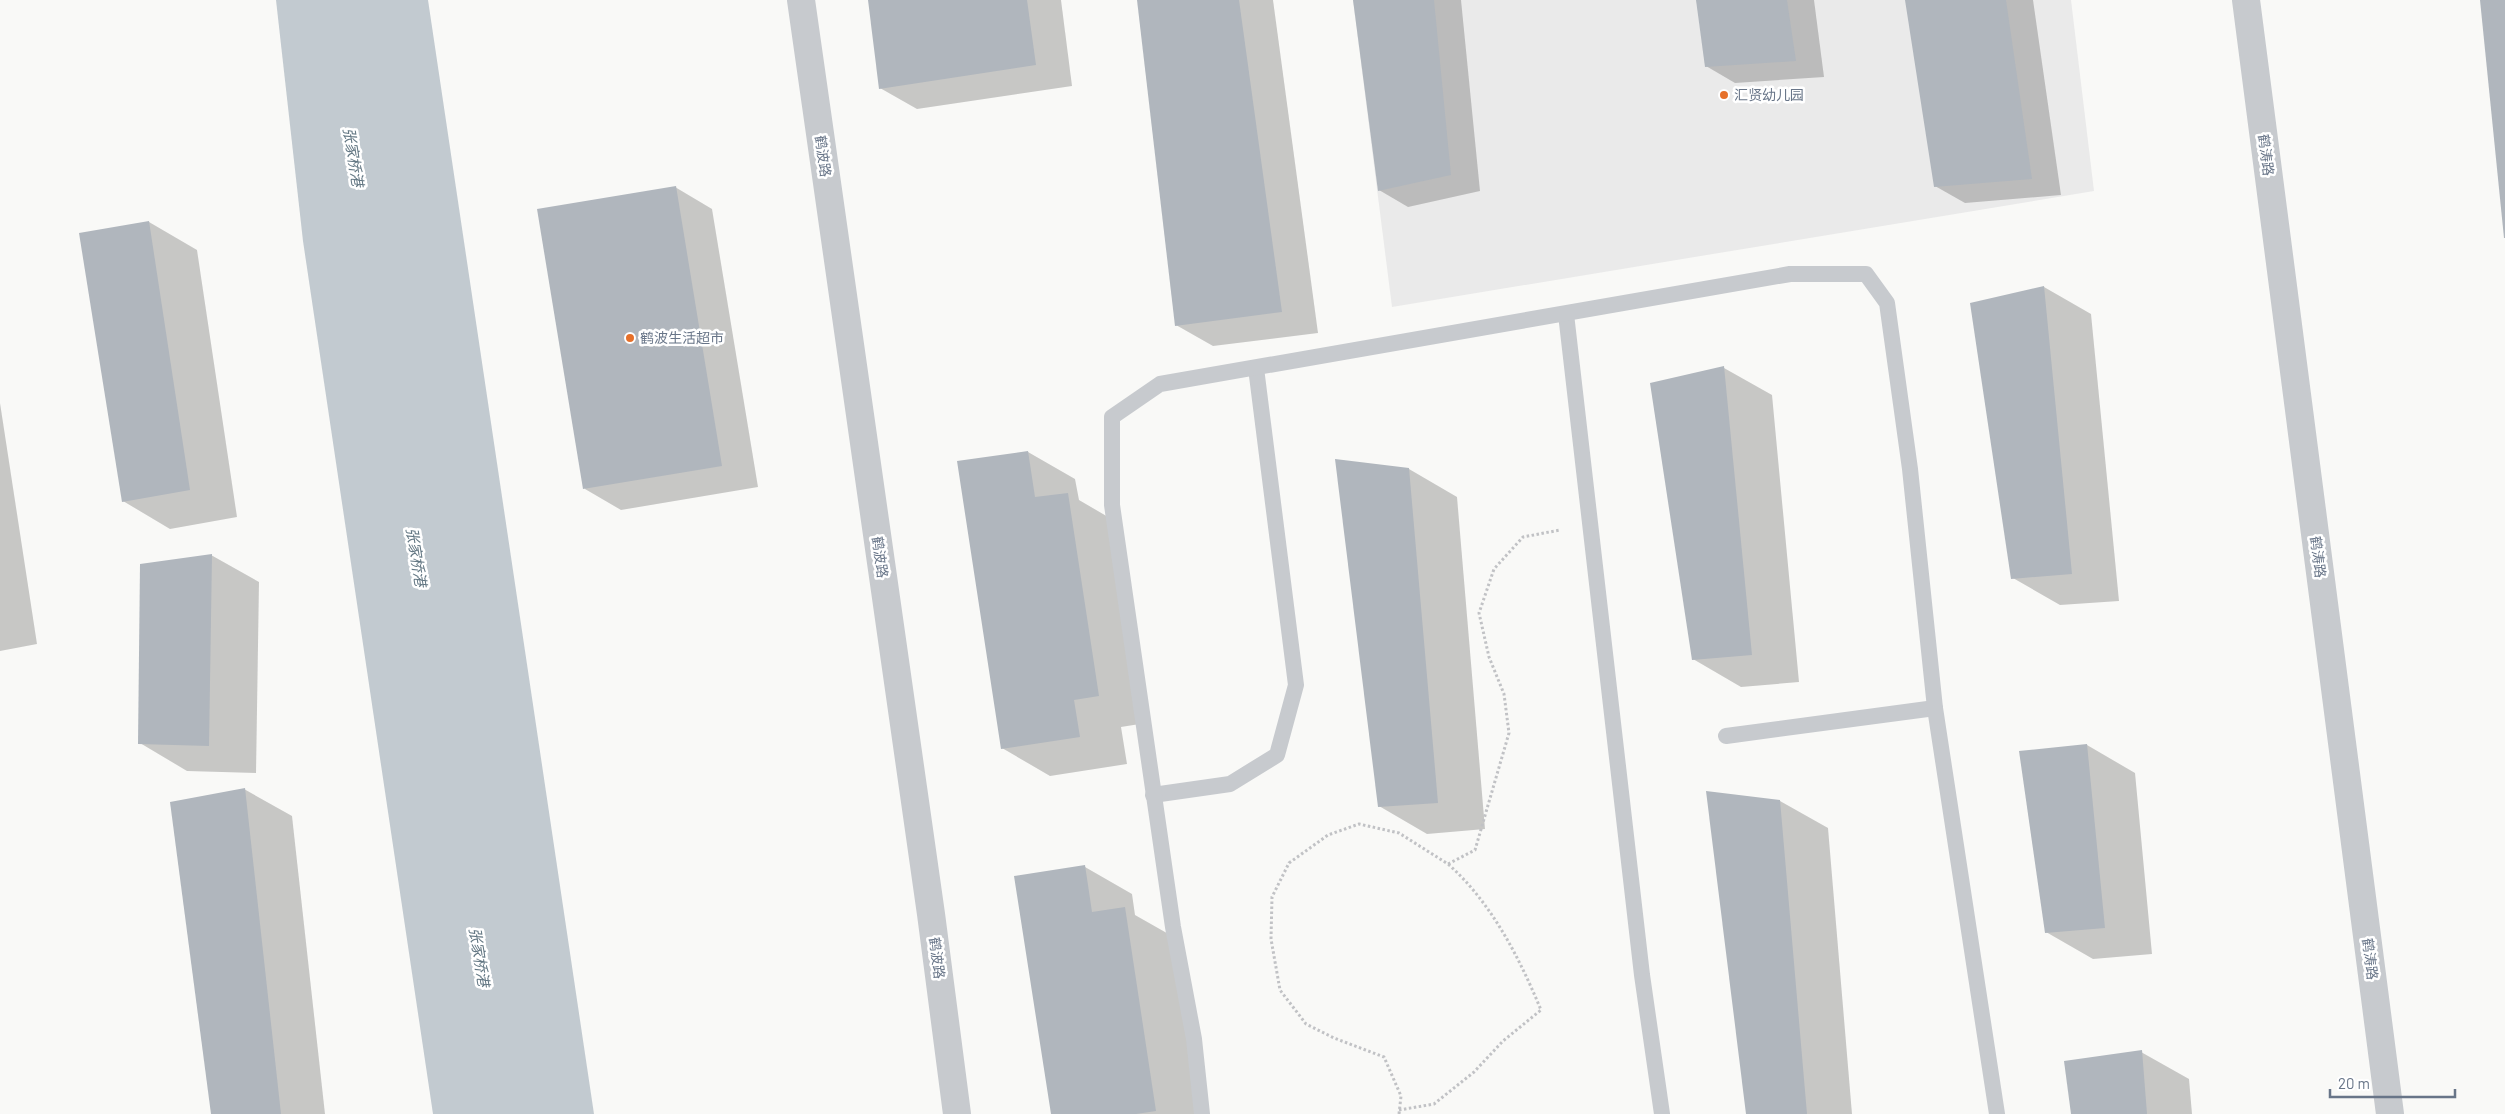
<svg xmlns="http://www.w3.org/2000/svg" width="2505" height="1114" font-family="Barlow,'Noto Sans SC',sans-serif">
	<rect width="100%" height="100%" fill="#f9f9f7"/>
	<polygon fill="#eaeaea" points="1353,0 2071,0 2094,191 1392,307"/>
	<polygon fill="#c2cad0" points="276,0 428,0 594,1114 433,1114 303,241"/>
	<g fill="#0003">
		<polygon points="869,0 1061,0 1072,86 917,109 880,88"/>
		<polygon points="1138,0 1273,0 1318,333 1213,346 1176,325"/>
		<polygon points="1354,0 1461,0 1480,191 1408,207 1379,190"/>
		<polygon points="1697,0 1814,0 1824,77 1735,83 1706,66"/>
		<polygon points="1906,0 2033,0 2061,195 1965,203 1935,186"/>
		<polygon points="675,187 712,209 758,487 621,510 585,489"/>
		<polygon points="149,222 197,250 237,517 170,529 123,501"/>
		<polygon points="2044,287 2091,314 2119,601 2060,605 2013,578"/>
		<polygon points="1724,368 1772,395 1799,682 1741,687 1693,659 1652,384"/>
		<polygon points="0,403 37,644 0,651"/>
		<polygon points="1028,452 1075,479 1079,500 1115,521 1146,723 1121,727 1127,764 1050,776 1002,748"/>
		<polygon points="1409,469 1457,497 1485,829 1427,834 1379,806"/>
		<polygon points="211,555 259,582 256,773 187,771 140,743"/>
		<polygon points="2087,745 2135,773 2152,954 2093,959 2046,932"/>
		<polygon points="244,789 292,816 325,1114 213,1114"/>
		<polygon points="1780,801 1828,828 1852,1114 1747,1114"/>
		<polygon points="1085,867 1132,894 1135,915 1172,936 1199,1114 1052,1114"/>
		<polygon points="2141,1052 2189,1079 2192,1114 2072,1114"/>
	</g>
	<g fill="#b0b6bd">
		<polygon points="868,0 1027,0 1036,65 879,89"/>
		<polygon points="1137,0 1239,0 1282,312 1175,326"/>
		<polygon points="1353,0 1434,0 1451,175 1378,191"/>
		<polygon points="1696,0 1787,0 1796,61 1705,67"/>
		<polygon points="1905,0 2006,0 2032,179 1934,187"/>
		<polygon points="2480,0 2505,0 2505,238 2504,238"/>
		<polygon points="676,186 722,466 583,489 537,209"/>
		<polygon points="149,221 190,490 122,502 79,233"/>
		<polygon points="2044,286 2072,574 2011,579 1970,303"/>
		<polygon points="1724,366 1752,655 1692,660 1650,383"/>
		<polygon points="1028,451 1035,497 1068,493 1099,696 1074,700 1080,737 1001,749 957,461"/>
		<polygon points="1335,459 1409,468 1438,803 1378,807"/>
		<polygon points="212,554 209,746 138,744 140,564"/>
		<polygon points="2087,744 2105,928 2045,933 2019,751"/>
		<polygon points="245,788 281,1114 211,1114 170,802"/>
		<polygon points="1706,791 1780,800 1807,1114 1746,1114"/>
		<polygon points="1085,865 1092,912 1125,907 1156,1111 1136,1114 1051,1114 1014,876"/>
		<polygon points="2142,1050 2147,1114 2071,1114 2064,1061"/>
	</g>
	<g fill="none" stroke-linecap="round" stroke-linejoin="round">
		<g stroke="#c1c2c5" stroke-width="3" stroke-dasharray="2.5 2.5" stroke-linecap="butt">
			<path d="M1399 1110 1434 1104 1474 1072 1503 1041 1541 1010C1519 957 1491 902 1448 864"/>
			<polyline points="1399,1114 1401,1096 1384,1057 1334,1038 1306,1024 1280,990 1271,939 1272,897 1289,863 1328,835 1359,824 1399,833 1448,864 1475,850 1509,733 1504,694 1489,657 1479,613 1494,569 1523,537 1560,530"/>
		</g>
		<g stroke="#c7cace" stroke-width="16">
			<polyline points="1566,314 1642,975 1662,1114"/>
			<polyline points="1726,736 1935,708"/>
			<polyline points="1153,795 1230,784 1277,755 1296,685 1256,368"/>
			<polyline points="1202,1114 1194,1039 1173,927 1112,505 1112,417 1160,384 1790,274 1866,274 1887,303 1910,469 1935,708 1997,1114"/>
		</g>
		<polyline stroke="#c7cace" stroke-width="28" points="801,0 931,914 957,1114"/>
		<polyline stroke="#c7cace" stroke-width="28" points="2246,0 2390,1114"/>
	</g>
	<g fill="#e6702a" stroke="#fff" stroke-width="2">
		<circle cx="1724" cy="95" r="5"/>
		<circle cx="630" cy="338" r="5"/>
	</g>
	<g text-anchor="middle" stroke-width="5" stroke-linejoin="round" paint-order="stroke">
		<g font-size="14" fill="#687588" stroke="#fff" text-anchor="start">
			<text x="1734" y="100">汇贤幼儿园</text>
			<text x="640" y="343">鹤波生活超市</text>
		</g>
		<g font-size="14" fill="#687588" stroke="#fff">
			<text transform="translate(2266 155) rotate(83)" y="5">鹤涛路</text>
			<text transform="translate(823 156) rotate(82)" y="5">鹤波路</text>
			<text transform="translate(880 557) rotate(82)" y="5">鹤波路</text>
			<text transform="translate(2318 557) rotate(83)" y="5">鹤涛路</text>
			<text transform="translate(937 958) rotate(83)" y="5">鹤波路</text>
			<text transform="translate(2370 959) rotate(83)" y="5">鹤涛路</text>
		</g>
		<g font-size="15" font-style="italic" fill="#637783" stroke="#fff">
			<text transform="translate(353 157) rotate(81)" y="5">张家桥港</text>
			<text transform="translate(416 557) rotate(81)" y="5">张家桥港</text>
			<text transform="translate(479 957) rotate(81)" y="5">张家桥港</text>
		</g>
	</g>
	<path d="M2330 1089v8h125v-8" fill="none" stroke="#687588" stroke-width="2.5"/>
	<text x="2338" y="1089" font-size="15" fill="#687588" stroke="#ffffff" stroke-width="4" paint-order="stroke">20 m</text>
</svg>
